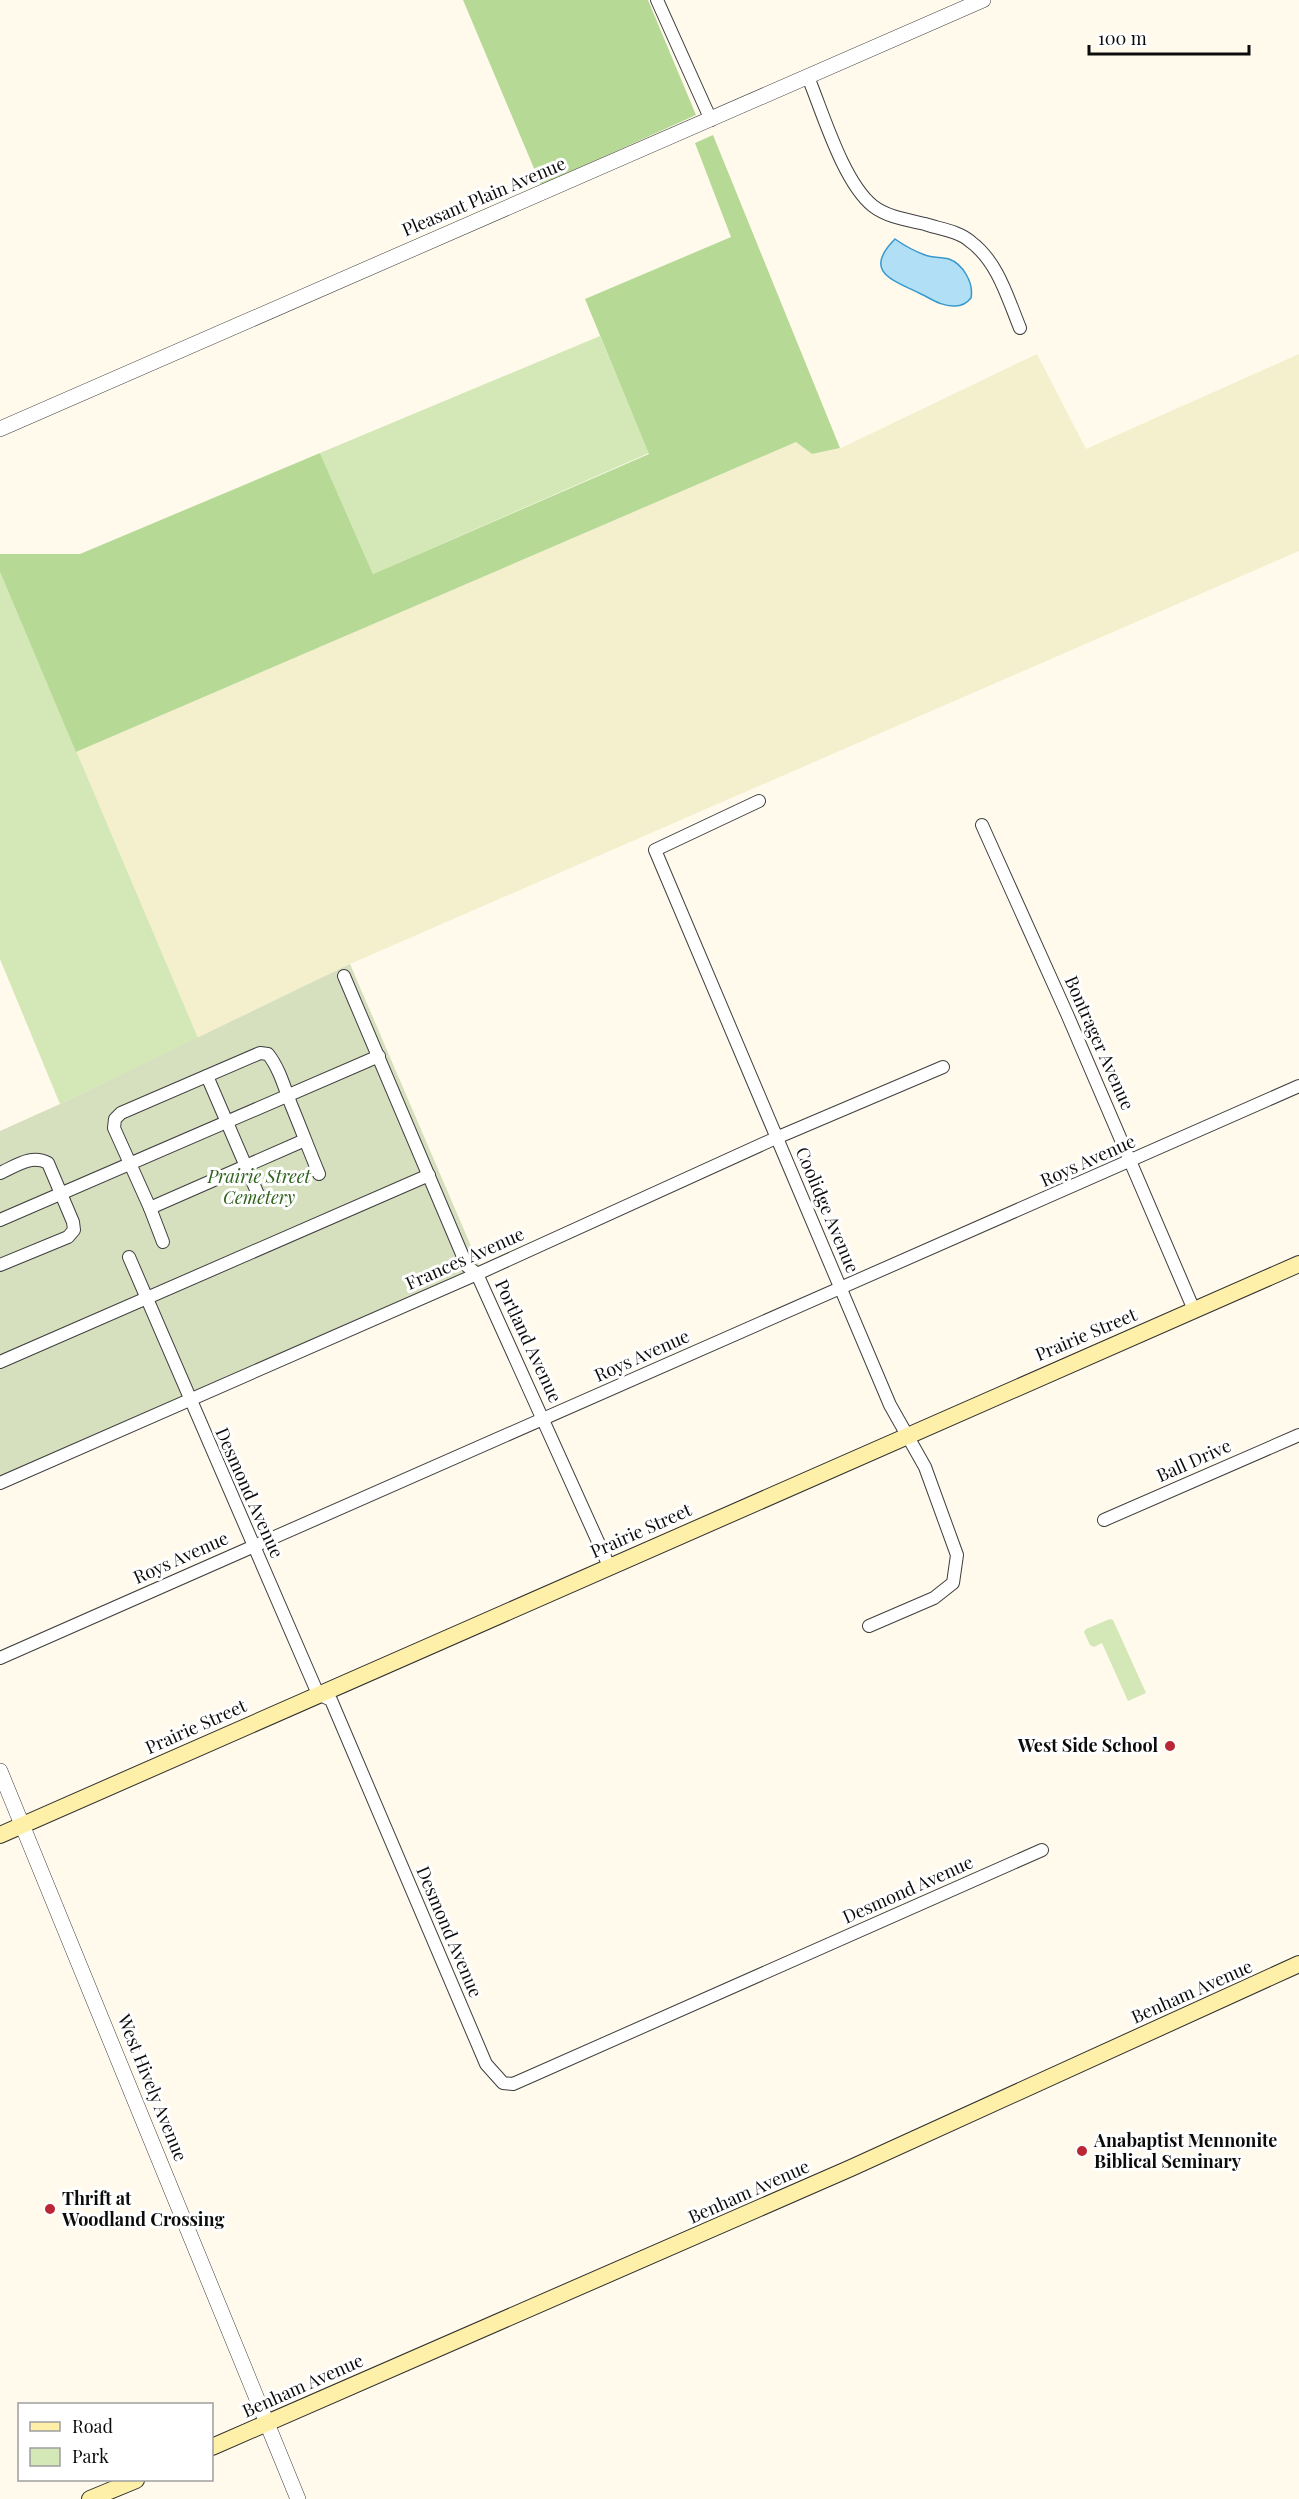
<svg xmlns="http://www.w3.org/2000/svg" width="1299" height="2499" font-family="'Playfair Display',serif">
	<rect width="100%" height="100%" fill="#fffaec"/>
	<polygon fill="#f4efcd" points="1037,354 1086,449 1299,354 1299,551 350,964 198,1038 76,752 796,442 812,454 841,448"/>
	<g fill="#d3e8b6">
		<polygon points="600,336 649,453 373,574 320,453"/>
		<polygon points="0,572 198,1038 60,1104 0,959"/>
		<polygon points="1110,1619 1113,1620 1146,1693 1128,1701 1102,1643 1094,1647 1090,1645 1084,1632 1086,1629"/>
	</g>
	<g fill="#b7d996">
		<polygon points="463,0 648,0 696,115 541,185"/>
		<polygon points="713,135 840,448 812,454 796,442 76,752 0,572 0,554 80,554 320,453 373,574 649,454 585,299 731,237 695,143"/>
	</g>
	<polygon fill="#d6e0be" points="350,964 480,1267 0,1477 0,1131 60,1104"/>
	<path fill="#b1dff5" stroke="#3999cc" stroke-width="1.5" d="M895 239C905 246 914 251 925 255 932 258 941 257 949 259 963 264 974 283 971 298 967 303 961 306 955 306 942 307 930 298 919 293 893 280 862 272 895 239Z"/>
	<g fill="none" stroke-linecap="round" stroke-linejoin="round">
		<defs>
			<g id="minor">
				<polyline points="657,0 711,120"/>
				<path d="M808 77C823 113 843 182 873 206 887 217 908 220 925 224 940 229 959 231 971 242 998 262 1008 299 1020 328"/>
				<polyline points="759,801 655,850 890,1405 925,1467 957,1555 953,1583 934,1598 869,1626"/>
				<polyline points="982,825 1067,1014 1194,1310"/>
				<polyline points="344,976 467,1266 477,1274 609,1566"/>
				<polyline points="207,1076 260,1199"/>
				<path d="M305 1140 150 1208 114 1128 115 1119 121 1113 260 1053 268 1054C279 1068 284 1086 290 1102 300 1126 309 1150 319 1174"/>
				<path d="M0 1173C16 1166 31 1154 48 1163L73 1222 74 1230 68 1237 0 1265"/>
				<polyline points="150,1208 163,1242"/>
				<polyline points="0,1220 379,1056"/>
				<polyline points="129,1257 318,1694 331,1700 486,2064 503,2083 513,2084 529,2077 1042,1850"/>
				<polyline points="0,1362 429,1175"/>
				<polyline points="0,1483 477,1274 776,1138 943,1067"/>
				<polyline points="1104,1520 1299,1435"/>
				<polyline points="0,1658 1299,1086"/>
			</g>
			<g id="tertiary">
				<polyline points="0,429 983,0"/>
				<polyline points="0,1771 298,2499"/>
			</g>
			<g id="secondary">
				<polyline points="0,1835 1299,1264"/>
				<polyline points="212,2447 851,2168 1299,1964"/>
				<polyline points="90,2499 136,2480"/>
			</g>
		</defs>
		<use href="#minor" stroke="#3f3f3f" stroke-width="14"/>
		<use href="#tertiary" stroke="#3f3f3f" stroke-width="16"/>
		<use href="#secondary" stroke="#2e2e2e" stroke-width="18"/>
		<use href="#minor" stroke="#fff" stroke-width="12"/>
		<use href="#tertiary" stroke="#fff" stroke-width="15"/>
		<use href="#secondary" stroke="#fef0a8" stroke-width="16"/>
	</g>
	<g fill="#bb2635" stroke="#fff" stroke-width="2">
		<circle cx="1170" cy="1746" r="6"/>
		<circle cx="1082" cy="2151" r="6"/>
		<circle cx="50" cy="2209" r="6"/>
	</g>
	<g text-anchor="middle" stroke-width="6" stroke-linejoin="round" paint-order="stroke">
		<g font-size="18" fill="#0c0c0c" stroke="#fff">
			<text transform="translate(484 197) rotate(-23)" y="6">Pleasant Plain Avenue</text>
			<text transform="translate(1099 1043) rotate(66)" y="6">Bontrager Avenue</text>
			<text transform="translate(1088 1161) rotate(-24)" y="6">Roys Avenue</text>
			<text transform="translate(827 1210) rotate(67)" y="6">Coolidge Avenue</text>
			<text transform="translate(465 1259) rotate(-24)" y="6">Frances Avenue</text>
			<text transform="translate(1086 1335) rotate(-23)" y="6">Prairie Street</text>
			<text transform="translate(528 1341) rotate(65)" y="6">Portland Avenue</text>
			<text transform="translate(642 1356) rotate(-24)" y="6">Roys Avenue</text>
			<text transform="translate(1194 1461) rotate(-24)" y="6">Ball Drive</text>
			<text transform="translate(249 1493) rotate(66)" y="6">Desmond Avenue</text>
			<text transform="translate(641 1531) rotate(-24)" y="6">Prairie Street</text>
			<text transform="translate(181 1558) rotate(-24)" y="6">Roys Avenue</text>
			<text transform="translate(196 1727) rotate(-24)" y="6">Prairie Street</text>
			<text transform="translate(908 1890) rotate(-24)" y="6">Desmond Avenue</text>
			<text transform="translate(449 1932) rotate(67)" y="6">Desmond Avenue</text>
			<text transform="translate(1192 1992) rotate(-24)" y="6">Benham Avenue</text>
			<text transform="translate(152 2088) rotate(68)" y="6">West Hively Avenue</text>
			<text transform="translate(749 2192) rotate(-24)" y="6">Benham Avenue</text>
			<text transform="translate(303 2386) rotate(-24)" y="6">Benham Avenue</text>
		</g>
		<g font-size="18" font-style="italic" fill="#30631e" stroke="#fff">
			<text x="259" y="1183">Prairie Street<tspan x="259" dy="21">Cemetery</tspan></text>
		</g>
		<g font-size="18" font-weight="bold" fill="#0c0c0c" stroke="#fff" text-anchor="start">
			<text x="1158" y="1752" text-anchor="end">West Side School</text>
			<text x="1094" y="2147">Anabaptist Mennonite<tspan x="1094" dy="21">Biblical Seminary</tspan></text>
			<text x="62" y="2205">Thrift at<tspan x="62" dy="21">Woodland Crossing</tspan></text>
		</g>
	</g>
	<rect x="18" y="2403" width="195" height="78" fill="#ffffff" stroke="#9e9e9e" stroke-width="1.5"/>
	<rect x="30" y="2422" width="30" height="9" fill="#fef0a8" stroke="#9e9e9e" stroke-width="1.5"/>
	<text x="72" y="2433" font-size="18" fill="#0c0c0c">Road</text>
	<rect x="30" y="2448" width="30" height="18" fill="#d3e8b6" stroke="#9e9e9e" stroke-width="1.5"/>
	<text x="72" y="2463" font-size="18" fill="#0c0c0c">Park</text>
	<path d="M1089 45v9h160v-9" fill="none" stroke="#0c0c0c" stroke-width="3"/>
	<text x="1098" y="45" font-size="18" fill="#0c0c0c" stroke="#ffffff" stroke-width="4.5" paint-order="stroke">100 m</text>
</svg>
